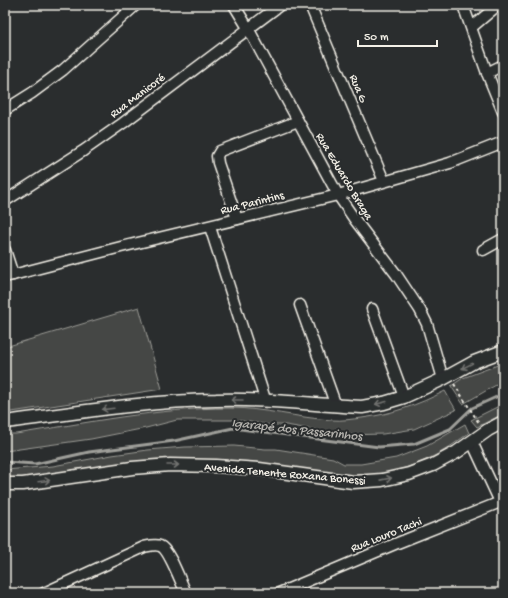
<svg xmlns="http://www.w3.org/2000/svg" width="508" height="598" font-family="'Gochi Hand',sans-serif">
	<rect width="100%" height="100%" fill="#2a2d2e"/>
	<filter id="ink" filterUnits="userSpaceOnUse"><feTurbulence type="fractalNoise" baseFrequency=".025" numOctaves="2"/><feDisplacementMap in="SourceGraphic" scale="8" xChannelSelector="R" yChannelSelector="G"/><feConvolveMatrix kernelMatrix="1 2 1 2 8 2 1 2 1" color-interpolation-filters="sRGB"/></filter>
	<g filter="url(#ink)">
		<g fill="#444645" stroke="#9c9c96">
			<polygon points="139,307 162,389 5,413 5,347"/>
			<polygon points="503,363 503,381 463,404 451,386 463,378"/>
			<path d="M445 391 456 410 414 429 383 434 345 435 286 425H270L235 420H177L146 428 91 439 5 451V434H16C86 423 158 408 229 408 264 408 297 418 332 420 342 421 352 419 362 418 392 414 418 405 445 391Z"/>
			<polygon points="503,404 503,414 477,427 471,420"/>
			<path d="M465 424 469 433C459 440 449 448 438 454 410 469 381 476 351 478L188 460 131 462 5 481V470L53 466 112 455 148 450 185 447 234 446 265 449H276L333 458 344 464H361L396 458 427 446Z"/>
		</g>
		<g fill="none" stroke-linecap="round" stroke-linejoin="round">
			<polyline stroke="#9f9f9a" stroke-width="3" points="5,462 35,464 89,452 174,441 233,428 379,447 414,444 450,429 472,408 503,394"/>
			<defs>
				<g id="minor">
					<polyline points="234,5 248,28 338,195 355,220 396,274 420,310 427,324 443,379"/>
					<polyline points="310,5 384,181"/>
					<polyline points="463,5 487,73 503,112"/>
					<polyline points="472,27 498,5"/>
					<polyline points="487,73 503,65"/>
					<polyline points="5,110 32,93 63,70 136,5"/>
					<polyline points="5,201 83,151 123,123 280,5"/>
					<polyline points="237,219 218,163 217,156 220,151 298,121"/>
					<polyline points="210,227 265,399"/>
					<polyline points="5,250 13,275"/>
					<polyline points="483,250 503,239"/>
					<polyline points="5,277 121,247 338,195 450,163 503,142"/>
					<polyline points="300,305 336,406"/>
					<polyline points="372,309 404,397"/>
					<polyline points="472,442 500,502"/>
					<path d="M44 593 144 547C149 546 155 544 160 546 169 549 181 583 186 593"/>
					<polyline points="279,593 395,544 503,501"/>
				</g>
				<g id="tertiary">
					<path d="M5 422C75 413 145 401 216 400 265 398 313 405 362 407L384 403 404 397 443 379 474 362 503 351"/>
					<polyline points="5,484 23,484 132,468 170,465 216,466 259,469 353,482 382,480 409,474 433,465 457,452 488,430 503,422"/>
				</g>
			</defs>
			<use href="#minor" stroke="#f4f1e8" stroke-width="13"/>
			<use href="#tertiary" stroke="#f4f1e8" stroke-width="15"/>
			<polyline stroke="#f4f1e8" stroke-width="2" stroke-dasharray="3 3" stroke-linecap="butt" points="454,384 479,423"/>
			<use href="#minor" stroke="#2a2d2e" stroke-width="10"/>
			<use href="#tertiary" stroke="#2a2d2e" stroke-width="12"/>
		</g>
		<defs><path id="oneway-shaft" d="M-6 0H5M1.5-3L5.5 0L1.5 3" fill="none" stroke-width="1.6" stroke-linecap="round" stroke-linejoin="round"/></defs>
		<g stroke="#71726f">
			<use href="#oneway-shaft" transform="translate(467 366) rotate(154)"/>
			<use href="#oneway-shaft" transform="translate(237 400) rotate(180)"/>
			<use href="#oneway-shaft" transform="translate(381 403) rotate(166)"/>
			<use href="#oneway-shaft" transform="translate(108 409) rotate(173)"/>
			<use href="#oneway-shaft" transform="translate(173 465)"/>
			<use href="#oneway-shaft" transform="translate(386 479) rotate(-11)"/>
			<use href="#oneway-shaft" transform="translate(44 481) rotate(-7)"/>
		</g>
	</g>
	<g text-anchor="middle" stroke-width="4" stroke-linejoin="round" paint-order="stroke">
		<g font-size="12" fill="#f4f1e8" stroke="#2a2d2e">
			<text transform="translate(359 88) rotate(67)" y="4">Rua G</text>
			<text transform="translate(137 95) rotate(-37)" y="4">Rua Manicoré</text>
			<text transform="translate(345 176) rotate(59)" y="4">Rua Eduardo Braga</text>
			<text transform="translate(252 202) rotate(-14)" y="4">Rua Parintins</text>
			<text transform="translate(285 473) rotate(5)" y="4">Avenida Tenente Roxana Bonessi</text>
			<text transform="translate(386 534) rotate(-22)" y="4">Rua Louro Tachi</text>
		</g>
		<g font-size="13" font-style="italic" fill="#b5b3ae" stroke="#2a2d2e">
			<text transform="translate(297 428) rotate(6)" y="5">Igarapé dos Passarinhos</text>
		</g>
	</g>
	<rect width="508" height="598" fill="none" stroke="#2a2d2e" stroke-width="20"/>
	<rect x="10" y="10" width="488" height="578" fill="none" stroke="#f4f1e8" stroke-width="1.5" filter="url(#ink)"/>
	<path d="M358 40v6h79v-6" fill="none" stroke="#f4f1e8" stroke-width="2"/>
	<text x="364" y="40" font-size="12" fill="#f4f1e8" stroke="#2a2d2e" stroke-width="3" paint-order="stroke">50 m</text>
</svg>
